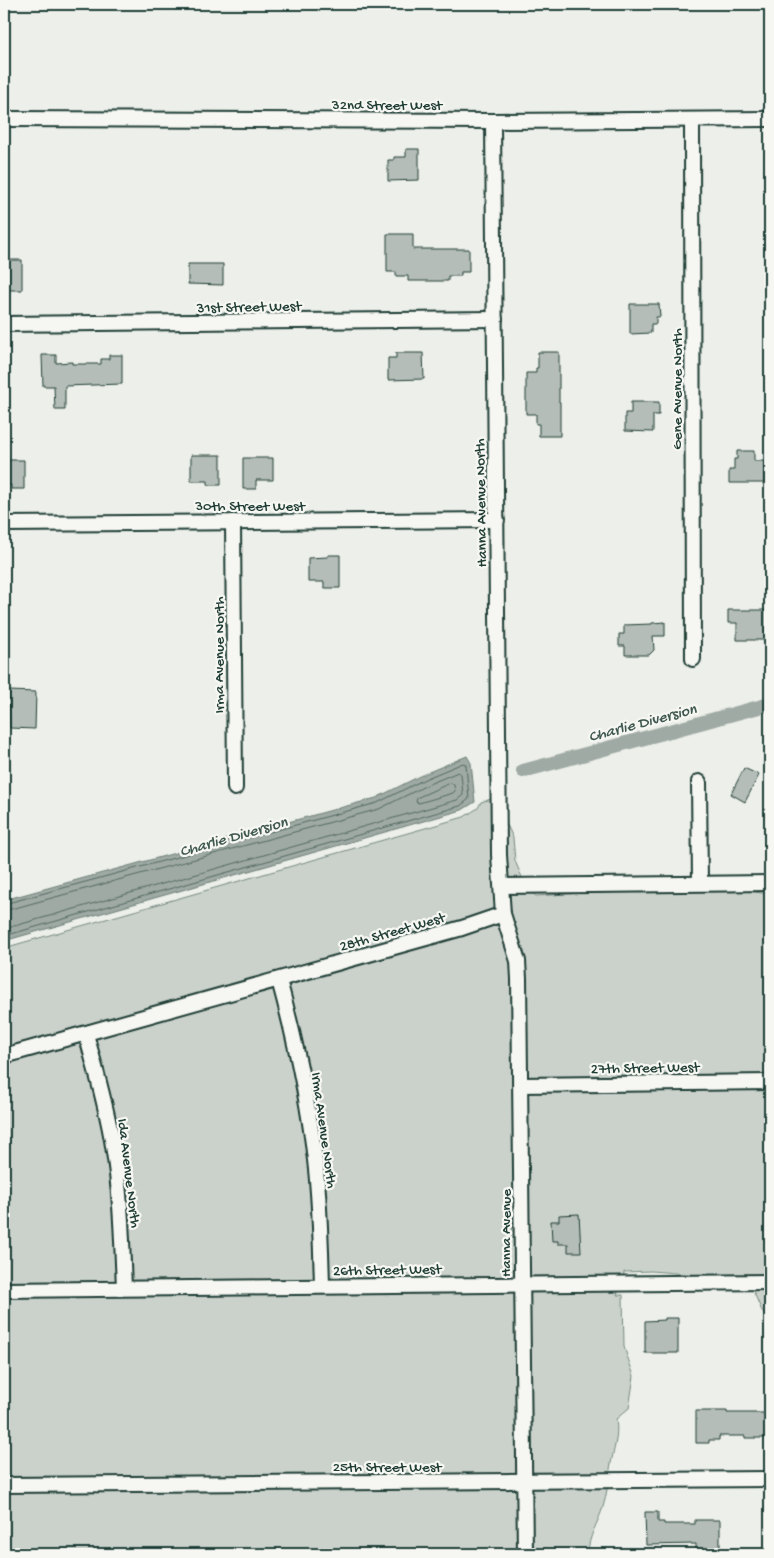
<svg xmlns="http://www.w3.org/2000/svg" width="774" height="1558" font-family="'Gochi Hand',sans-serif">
	<rect width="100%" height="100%" fill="#edefea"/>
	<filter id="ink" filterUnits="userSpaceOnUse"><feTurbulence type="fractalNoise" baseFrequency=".02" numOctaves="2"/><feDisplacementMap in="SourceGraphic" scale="10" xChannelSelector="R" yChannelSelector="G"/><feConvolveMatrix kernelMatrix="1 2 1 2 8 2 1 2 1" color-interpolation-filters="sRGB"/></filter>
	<g filter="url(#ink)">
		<path fill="#cbd2cc" stroke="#758880" d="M495 798 513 838 515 861 527 889 536 896 676 887 738 890 770 894V1325L761 1309 748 1279 651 1271 624 1272 623 1280 617 1295H623L624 1347 634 1376 629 1408 616 1419C619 1438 613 1450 610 1469 608 1482 607 1494 603 1507 598 1523 588 1537 588 1554H4V948L464 817 478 808 481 802Z"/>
		<polygon fill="#9faaa4" stroke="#6c7e77" points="467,756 471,763 475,802 462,810 4,941 4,900 376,798 424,774"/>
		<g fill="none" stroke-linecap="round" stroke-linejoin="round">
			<g stroke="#526961" stroke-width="1">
				<polygon points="451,783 454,785 455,791 453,793 419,803 416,802 417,798"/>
				<polyline points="4,904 377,803 427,778 463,763 466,765 469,799 460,806 4,936"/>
				<polyline points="4,911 379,809 429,784 458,772 461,774 463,795 457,800 4,929"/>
			</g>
			<polyline stroke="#9faaa4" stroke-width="14" points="523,771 770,704"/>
		</g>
		<g fill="#b4bdb8" stroke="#1f3d34">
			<polygon points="406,149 419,149 419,180 388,181 388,160 394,160 394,157 406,157"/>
			<polygon points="387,234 413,234 413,249 469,249 469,272 461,272 461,276 448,276 448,281 408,281 408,276 396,276 396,272 387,272"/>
			<polygon points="4,260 22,260 22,290 9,290 9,286 4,286"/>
			<polygon points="188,264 223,264 223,285 188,284"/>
			<polygon points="630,304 659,304 660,317 656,317 656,324 651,324 651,333 630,334"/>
			<polygon points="538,352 559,352 559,402 560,402 560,436 539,436 539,424 536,424 536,414 526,414 526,373 536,373 536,368 538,368"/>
			<polygon points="396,353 423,353 424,379 388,380 388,358 396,358"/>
			<polygon points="42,355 56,355 56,363 72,362 72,364 101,364 101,359 109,359 109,355 122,355 122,384 65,386 65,410 55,410 54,386 43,386"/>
			<polygon points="631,402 659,402 659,415 653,415 653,432 625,431 625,413 631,413"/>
			<polygon points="737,451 754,451 754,461 764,461 764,483 729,483 729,470 734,470 734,459 737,459"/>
			<polygon points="191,455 221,455 221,485 208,485 208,481 191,481"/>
			<polygon points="243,458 273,458 273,480 256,480 256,489 243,489"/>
			<polygon points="4,460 24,460 24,489 11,489 11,485 4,485"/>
			<polygon points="328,555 340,555 340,588 324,588 324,582 308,582 308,558 328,557"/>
			<polygon points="728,610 768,610 768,640 737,640 737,623 728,623"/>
			<polygon points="665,622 665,636 653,636 654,650 649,655 625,655 625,646 619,646 619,634 624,634 624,625 652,624 652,623"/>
			<polygon points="9,691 36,692 35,729 10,728"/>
			<polygon points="744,768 759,775 745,802 731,794"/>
			<polygon points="579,1214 581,1252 568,1252 568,1244 558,1244 558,1241 552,1241 551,1221 559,1221 559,1215"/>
			<polygon points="665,1318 678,1318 678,1353 645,1353 645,1321 665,1320"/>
			<polygon points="696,1411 727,1411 727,1413 770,1413 770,1438 745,1438 745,1436 719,1436 719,1440 709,1440 709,1443 696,1443"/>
			<polygon points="645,1512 658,1512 658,1522 664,1522 664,1524 695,1524 695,1520 720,1520 720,1553 696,1553 696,1544 646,1545"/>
		</g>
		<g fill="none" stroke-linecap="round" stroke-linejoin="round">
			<defs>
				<g id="street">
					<polyline points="4,119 493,121 770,119"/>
					<polyline points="692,120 693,659"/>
					<polyline points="493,121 499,855 503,914 518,961 519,979 525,1554"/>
					<polyline points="4,324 495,319"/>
					<polyline points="233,522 235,788"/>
					<polyline points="4,524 497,520"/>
					<polyline points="699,782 700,883"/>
					<polyline points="502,886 770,883"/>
					<path d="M279 980C295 1039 308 1099 315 1160 320 1202 321 1244 322 1286"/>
					<path d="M86 1034C96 1071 107 1108 113 1146 121 1193 122 1241 124 1288"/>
					<polyline points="4,1056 462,928 503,914"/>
					<polyline points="521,1085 770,1082"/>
					<polyline points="4,1290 770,1282"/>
					<polyline points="4,1485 770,1479"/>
				</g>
			</defs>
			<use href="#street" stroke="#1f3d34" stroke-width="18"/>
			<use href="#street" stroke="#f6f6f2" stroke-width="14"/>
		</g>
	</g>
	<g text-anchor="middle" stroke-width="4.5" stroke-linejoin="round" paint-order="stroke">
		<g font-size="15" fill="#1f3d34" stroke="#f6f6f2">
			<text x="387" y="109">32nd Street West</text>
			<text transform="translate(249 306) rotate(-1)" y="5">31st Street West</text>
			<text transform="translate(676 389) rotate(-90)" y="5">Gene Avenue North</text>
			<text transform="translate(480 503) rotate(-91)" y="5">Hanna Avenue North</text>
			<text x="250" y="510">30th Street West</text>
			<text transform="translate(218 655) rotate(-90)" y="5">Irma Avenue North</text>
			<text transform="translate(392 931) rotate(-16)" y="5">28th Street West</text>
			<text transform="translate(645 1067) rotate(-1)" y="5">27th Street West</text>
			<text transform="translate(325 1130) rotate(82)" y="5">Irma Avenue North</text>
			<text transform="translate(130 1173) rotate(83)" y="5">Ida Avenue North</text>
			<text transform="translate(505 1233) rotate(-90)" y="5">Hanna Avenue</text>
			<text transform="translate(387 1269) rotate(-1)" y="5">26th Street West</text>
			<text x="387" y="1471">25th Street West</text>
		</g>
		<g font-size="16" font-style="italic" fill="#3f5850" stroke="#f6f6f2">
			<text transform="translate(642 721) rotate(-15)" y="6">Charlie Diversion</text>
			<text transform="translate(233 835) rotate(-16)" y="6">Charlie Diversion</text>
		</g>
	</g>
	<rect width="774" height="1558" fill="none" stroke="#f6f6f2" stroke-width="20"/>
	<rect x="10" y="10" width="754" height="1538" fill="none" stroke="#1f3d34" stroke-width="2" filter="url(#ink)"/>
</svg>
